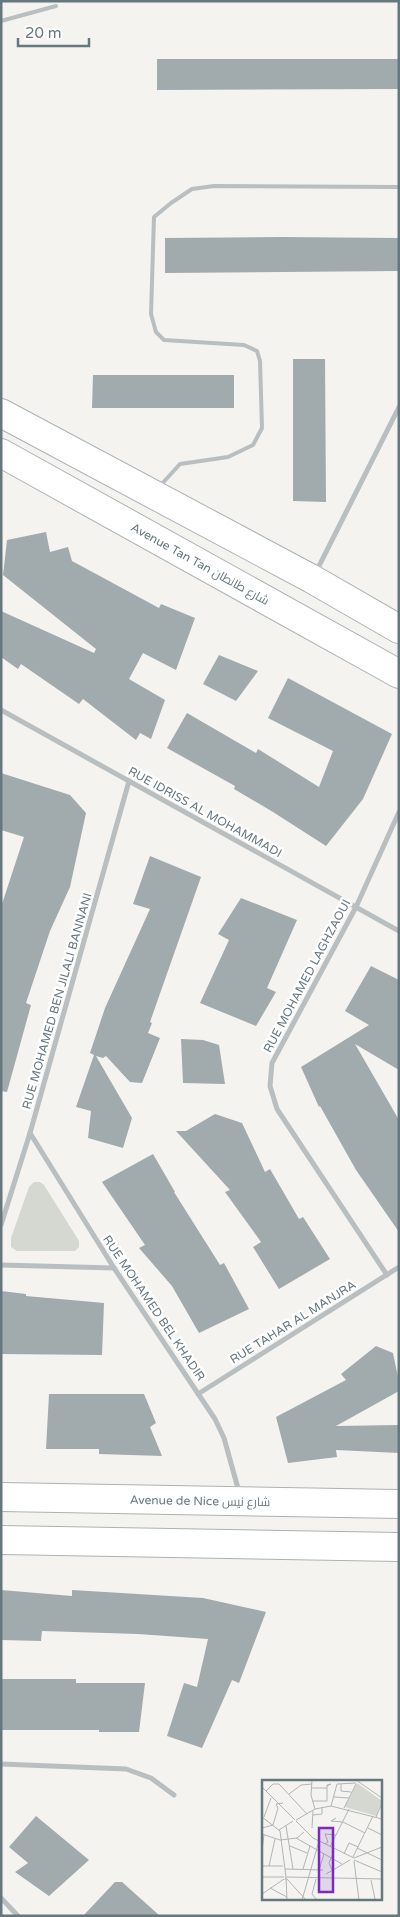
<svg xmlns="http://www.w3.org/2000/svg" width="400" height="1917" font-family="'Varela Round',Cairo,sans-serif">
	<rect width="100%" height="100%" fill="#f4f3f0"/>
	<polygon fill="#d4d8d0" points="34,1182 40,1182 44,1185 79,1241 79,1247 75,1251 17,1251 11,1247 11,1238 29,1187"/>
	<g fill="#a1aaad">
		<polygon points="157,59 399,59 399,89 157,90"/>
		<polygon points="282,237 399,238 399,271 165,273 165,238"/>
		<polygon points="293,359 325,359 326,502 293,501"/>
		<polygon points="93,375 234,375 234,408 92,408"/>
		<polygon points="46,532 50,552 68,547 72,561 159,608 161,604 195,618 176,670 143,653 129,679 165,700 151,739 140,733 136,740 83,699 79,704 21,664 18,669 1,657 1,611 94,653 96,649 3,575 7,540"/>
		<polygon points="219,655 258,671 236,701 203,684"/>
		<polygon points="288,678 392,734 363,799 326,846 273,812 234,789 235,786 167,748 187,713 256,753 258,749 319,787 333,751 268,718"/>
		<polygon points="1,773 70,795 86,813 70,887 50,931 26,1003 31,1005 7,1092 1,1091 1,907 24,837 1,830"/>
		<polygon points="150,856 201,877 150,1022 152,1023 148,1033 160,1038 142,1083 130,1082 106,1056 103,1058 96,1056 132,1118 123,1148 88,1138 91,1111 76,1107 94,1055 90,1053 105,1008 150,909 133,904"/>
		<polygon points="241,898 297,920 267,988 276,992 256,1026 200,1003 229,940 218,934"/>
		<polygon points="371,966 399,980 399,1070 355,1044 399,1120 399,1232 356,1170 320,1106 319,1107 301,1067 369,1025 345,1011"/>
		<polygon points="181,1039 203,1040 219,1045 225,1084 183,1083"/>
		<polygon points="215,1114 242,1123 265,1172 270,1169 299,1219 303,1217 330,1259 279,1289 253,1247 261,1242 225,1192 230,1190 176,1131 186,1131"/>
		<polygon points="153,1154 175,1192 174,1192 220,1265 224,1263 249,1309 199,1333 172,1286 139,1248 145,1245 102,1182"/>
		<polygon points="1,1291 26,1294 26,1296 104,1303 102,1355 1,1354"/>
		<polygon points="376,1346 393,1353 399,1382 399,1391 336,1426 399,1425 399,1453 336,1450 337,1457 288,1463 276,1417 346,1380 341,1374"/>
		<polygon points="49,1394 144,1394 156,1423 150,1427 162,1456 99,1454 99,1449 46,1449"/>
		<polygon points="1,1590 72,1596 72,1590 203,1598 266,1612 239,1683 232,1680 202,1748 167,1736 184,1683 197,1687 208,1639 138,1634 42,1631 41,1641 1,1640"/>
		<polygon points="1,1679 76,1679 76,1683 145,1683 139,1732 99,1732 99,1730 1,1730"/>
		<polygon points="36,1816 89,1860 49,1896 15,1872 28,1863 9,1847"/>
		<polygon points="115,1882 122,1882 160,1916 83,1916"/>
	</g>
	<g fill="none" stroke-linecap="round" stroke-linejoin="round">
		<defs>
			<g id="secondary">
				<polyline points="1,413 312,579 399,629"/>
				<polyline points="1,453 399,674"/>
				<polyline points="1,1497 399,1504"/>
				<polyline points="1,1540 399,1547"/>
			</g>
		</defs>
		<use href="#secondary" stroke="#abb2b5" stroke-width="30"/>
		<g stroke="#b9bec0" stroke-width="4">
			<polyline points="1,21 56,6"/>
			<polyline points="159,487 180,464 228,457 253,445 262,428 260,361 257,351 244,345 164,340 156,332 151,314 154,217 171,203 192,189 214,186 399,187"/>
		</g>
		<g stroke="#b9bec0" stroke-width="5">
			<polyline points="316,572 399,407"/>
			<polyline points="1,710 399,931"/>
			<polyline points="30,1133 114,1268 215,1419 224,1438 239,1492"/>
			<polyline points="1,1225 30,1133 129,781"/>
			<polyline points="1,1265 114,1268"/>
			<polyline points="387,1275 277,1109 270,1086 272,1063 356,907 399,812"/>
			<polyline points="198,1394 399,1267"/>
			<polyline points="1,1764 126,1769 151,1778 174,1795"/>
			<polyline points="1,1898 18,1916"/>
		</g>
		<use href="#secondary" stroke="#fff" stroke-width="28"/>
	</g>
	<g text-anchor="middle" stroke-width="5" stroke-linejoin="round" paint-order="stroke">
		<g font-size="12" fill="#66777e" stroke="#fff">
			<text transform="translate(200 564) rotate(29)" y="4">Avenue Tan Tan شارع طانطان</text>
			<text transform="translate(205 812) rotate(29)" y="4">RUE IDRISS AL MOHAMMADI</text>
			<text transform="translate(307 976) rotate(-62)" y="4">RUE MOHAMED LAGHZAOUI</text>
			<text transform="translate(57 1001) rotate(-74)" y="4">RUE MOHAMED BEN JILALI BANNANI</text>
			<text transform="translate(154 1308) rotate(56)" y="4">RUE MOHAMED BEL KHADIR</text>
			<text transform="translate(293 1322) rotate(-32)" y="4">RUE TAHAR AL MANJRA</text>
			<text transform="translate(200 1501) rotate(1)" y="4">Avenue de Nice شارع نيس</text>
		</g>
	</g>
	<g transform="translate(262 1780)">
		<rect width="120" height="120" fill="#f4f3f0"/>
		<path d="M95 3 120 21 114 36 83 27Z" fill="#d4d8d0"/>
		<path fill="none" stroke="#aeb6b8" stroke-width="1" d="M50 0 49 15 53 29M94 0 120 18M79 4V11L89 12M0 7 33 40M49 8H65M4 11 11 4H17L45 34M27 14 39 5 50 4M72 17 87 18M50 21H65V5L69 4 65 6M69 26 75 4 94 3M82 28 94 4M51 35 60 34V27M0 37 18 51 24 97M2 37 9 18M114 37 120 23M74 38 69 41 81 42 103 53M34 40 53 29 69 26 120 39M34 41 51 58 92 78M24 46 31 89M0 48 11 45 16 28 14 24 21 23M50 48 51 31M106 48 120 55M17 50 31 41M0 54 18 60 35 58 42 52M34 58 80 84M63 64 66 62 63 54 74 55M28 66 45 73M68 67 87 29M95 68 120 80M0 70 2 55M82 74 87 63 96 67M91 77 111 36M92 78 120 67M92 80 120 92M92 81 97 120M0 86H21M7 86 13 59M23 89 61 90M41 89 48 66M57 90 62 74M70 90 67 83 72 71M64 94 88 80M0 97H22M25 97 120 99M25 99 44 120M54 99 50 114 55 120M23 100 24 97 25 120M109 100 113 119M8 108 25 117M0 114 22 99M40 120 57 61"/>
		<path fill="#7b2cbf" fill-opacity="0.15" stroke="#7b2cbf" stroke-width="2.5" d="M57 48H71V112H57Z"/>
		<rect width="120" height="120" fill="none" stroke="#66777e" stroke-width="2.5"/>
	</g>
	<rect width="400" height="1917" fill="none" stroke="#66777e" stroke-width="5"/>
	<path d="M18 38v8h71v-8" fill="none" stroke="#66777e" stroke-width="2.5"/>
	<text x="25" y="38" font-size="15" fill="#66777e" stroke="#ffffff" stroke-width="4" paint-order="stroke">20 m</text>
</svg>
